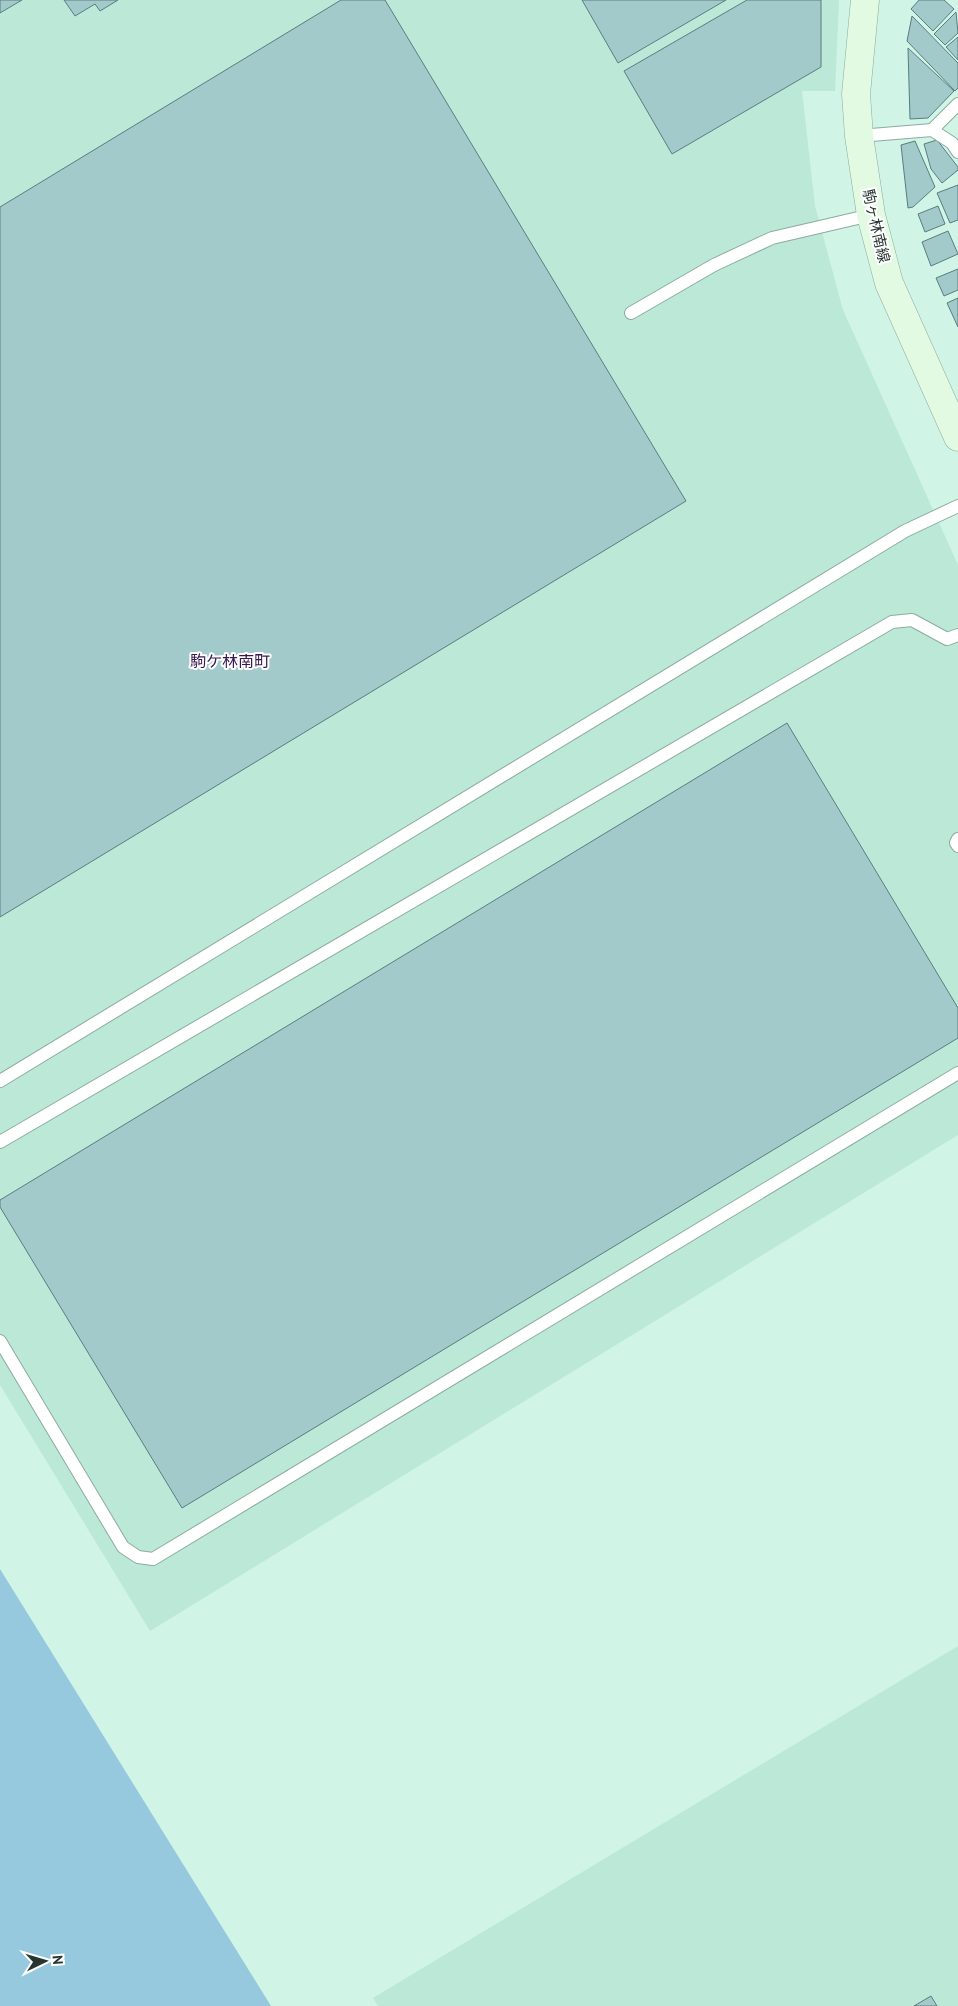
<svg xmlns="http://www.w3.org/2000/svg" width="958" height="2006" font-family="'PT Sans','Noto Sans JP',sans-serif">
	<rect width="100%" height="100%" fill="#d0f4e6"/>
	<g fill="#bce8d7">
		<polygon points="0,0 839,0 835,91 802,91 815,206 843,310 958,565 958,1135 150,1631 0,1385"/>
		<polygon points="958,1646 958,2006 378,2006 373,1998"/>
	</g>
	<polygon fill="#97c9de" points="0,1569 271,2006 0,2006"/>
	<g fill="#a3cacb" stroke="#597d7e">
		<polygon points="0,0 22,0 0,13"/>
		<polygon points="64,0 118,0 100,11 95,4 75,16"/>
		<polygon points="341,0 385,0 686,501 0,917 0,207"/>
		<polygon points="582,0 726,0 618,63"/>
		<polygon points="747,0 821,0 821,67 672,154 624,71"/>
		<polygon points="919,0 944,0 954,9 933,31 911,9"/>
		<polygon points="956,12 958,33 945,45 934,34"/>
		<polygon points="912,16 958,63 958,88 955,91 907,41"/>
		<polygon points="958,37 958,60 946,47"/>
		<polygon points="908,48 954,91 928,118 910,119"/>
		<polygon points="937,140 958,167 958,170 942,183 931,169 924,144"/>
		<polygon points="915,141 935,187 913,207 908,208 901,145"/>
		<polygon points="958,185 958,220 950,223 937,193"/>
		<polygon points="938,206 945,224 925,232 918,214"/>
		<polygon points="948,231 958,254 931,266 922,242"/>
		<polygon points="958,269 958,290 944,296 936,278"/>
		<polygon points="958,298 958,327 947,303"/>
		<polygon points="787,723 958,1008 958,1038 182,1508 0,1207 0,1200"/>
		<polygon points="931,1996 937,2006 914,2006"/>
	</g>
	<g fill="none" stroke-linecap="round" stroke-linejoin="round">
		<defs>
			<g id="lane">
				<polyline points="932,130 958,104"/>
				<polyline points="859,136 932,130 952,143 958,152"/>
				<polyline points="631,313 714,265 772,238 871,215"/>
				<polyline points="958,839 956,843 958,846"/>
				<polyline points="0,1081 905,531 958,506"/>
				<polyline points="0,1142 892,622 912,620 947,639 958,635"/>
				<polyline points="0,1341 123,1547 138,1557 153,1559 958,1073"/>
			</g>
			<polyline id="secondary" points="865,0 856,94 859,136 871,215 889,283 958,437"/>
		</defs>
		<use href="#lane" stroke="#8baca0" stroke-width="14"/>
		<use href="#secondary" stroke="#8baca0" stroke-width="29"/>
		<use href="#lane" stroke="#fff" stroke-width="12"/>
		<use href="#secondary" stroke="#e3fae2" stroke-width="28"/>
	</g>
	<g text-anchor="middle" stroke-width="4" stroke-linejoin="round" paint-order="stroke">
		<g font-size="15" fill="#273530" stroke="#fff">
			<text transform="translate(876 226) rotate(77)" y="5">駒ヶ林南線</text>
		</g>
		<g font-size="16" fill="#381952" stroke="#fff">
			<text x="230" y="667">駒ケ林南町</text>
		</g>
	</g>
	<g transform="translate(45 1961) rotate(85)" stroke="#ffffff" stroke-width="4" paint-order="stroke">
	<path d="M0-4L9 19L0 12L-9 19Z" fill="#273530"/>
	<text y="-8" font-size="14" font-weight="bold" text-anchor="middle" fill="#273530">N</text>
	</g>
</svg>
